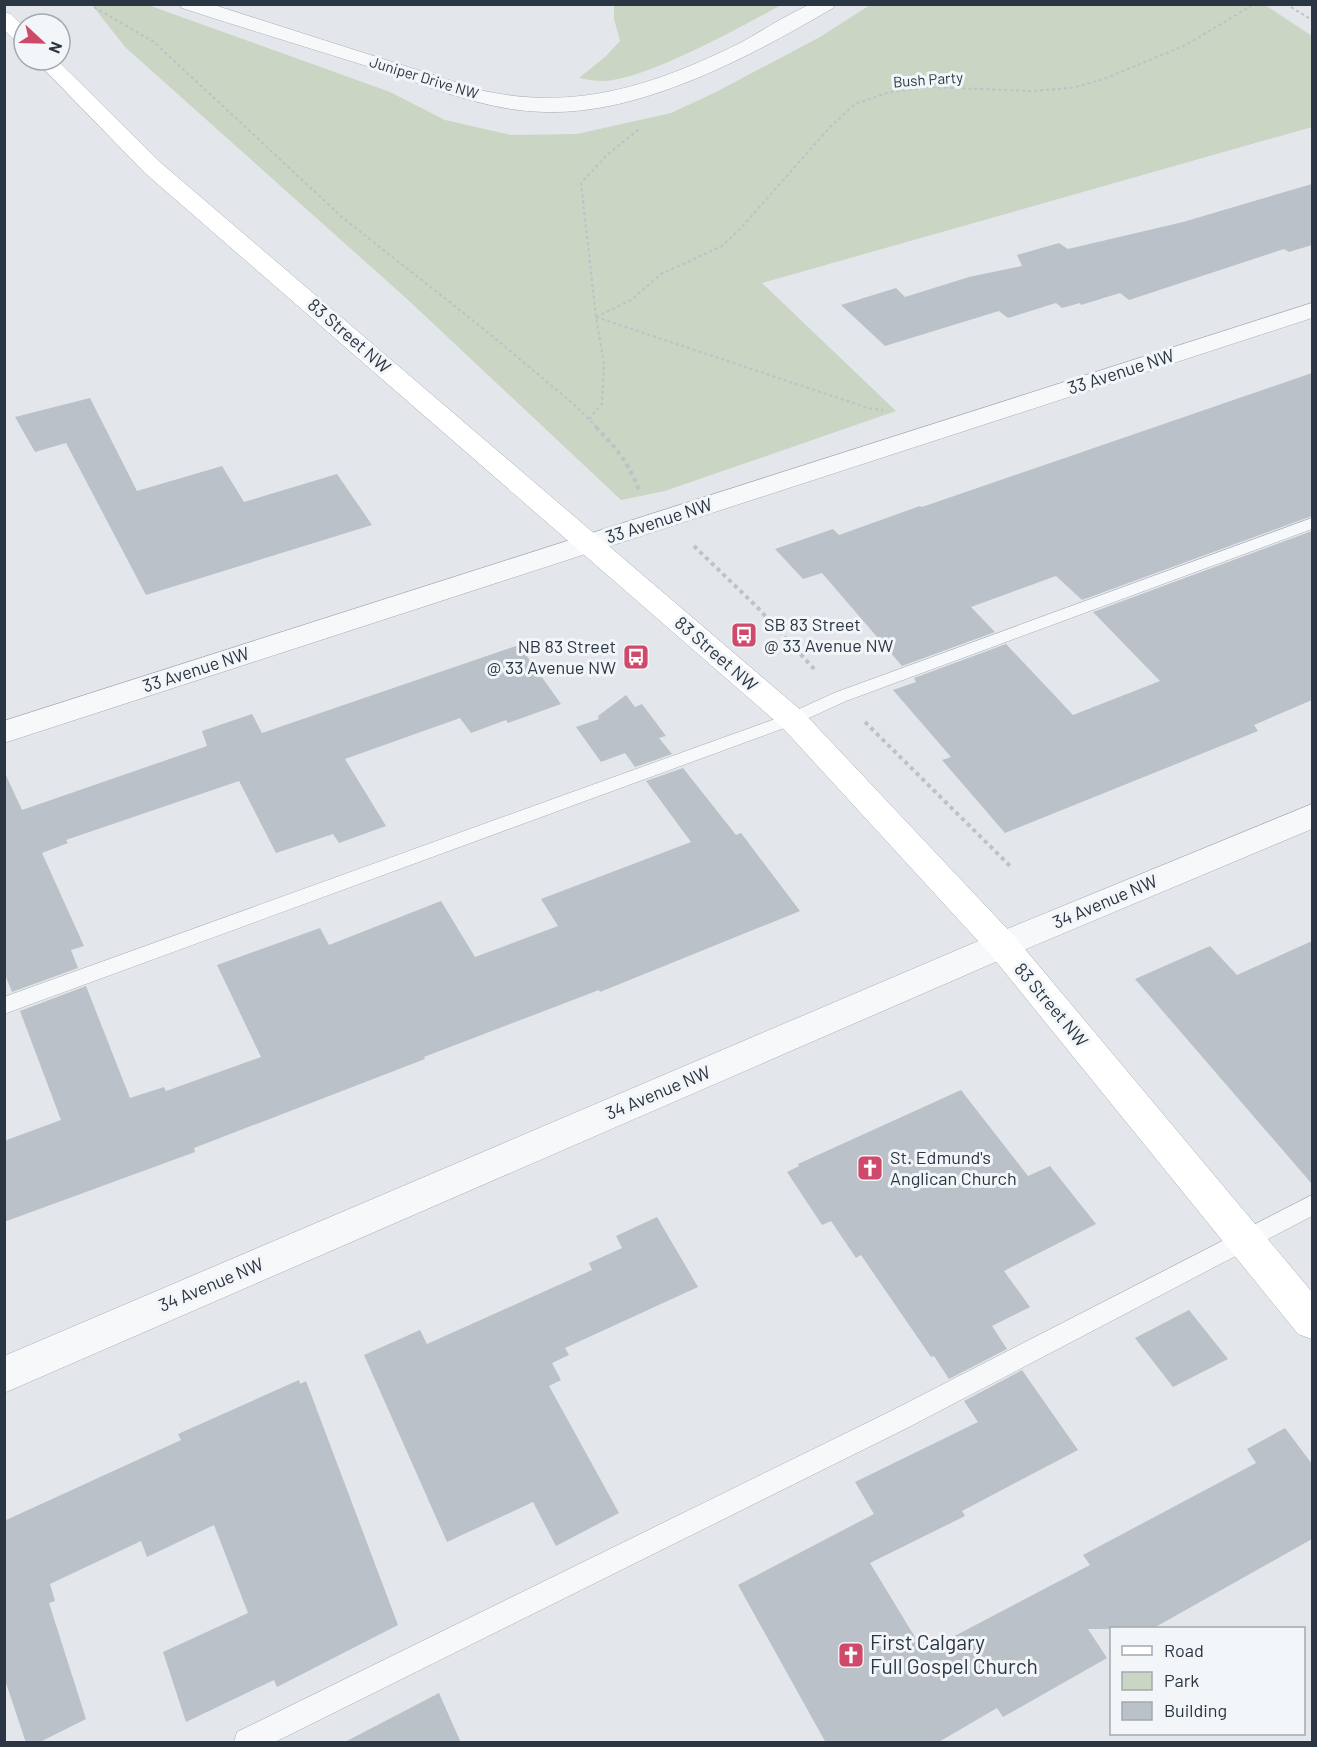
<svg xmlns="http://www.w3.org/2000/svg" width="1317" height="1747" font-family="Barlow,sans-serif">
	<rect width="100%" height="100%" fill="#e3e7eb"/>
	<g fill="#cad5c4">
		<polygon points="92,5 148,5 390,92 445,120 511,135 577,134 671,113 716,92 820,37 870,5 1265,5 1312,36 1312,127 762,283 896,411 665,491 621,500 407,299 125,47"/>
		<path d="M614 5V4L781 5C743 26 642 82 602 81 594 81 586 79 579 78L606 56 620 41 614 19Z"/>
	</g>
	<g fill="#bac1c9">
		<polygon points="1312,184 1312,245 1289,252 1284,249 1129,300 1120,293 1081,305 1080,303 1062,308 1056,303 1008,318 999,311 885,346 841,305 896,288 905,297 969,277 1022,266 1017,255 1059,243 1068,249 1183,222"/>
		<polygon points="1312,373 1312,516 1082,600 1056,576 971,607 995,632 902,666 822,573 803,579 775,549 833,529 839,535 920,506 922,507"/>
		<polygon points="90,398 137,491 222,466 244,502 337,474 372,525 146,595 66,443 35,452 15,417"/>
		<polygon points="1312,531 1312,700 1254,725 1258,731 1005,833 942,760 951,757 893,690 916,682 914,678 1006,644 1073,715 1160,681 1093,612"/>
		<polygon points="519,645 561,704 508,723 506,720 471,733 460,718 345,759 386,826 339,843 333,834 276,853 239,781 66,840 68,843 42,853 84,946 71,950 78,968 12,992 4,972 4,771 22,810 207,746 202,731 252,714 262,733"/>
		<polygon points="626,695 635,707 642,704 666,736 659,738 672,754 635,767 625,753 601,762 576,727 599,719 598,716"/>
		<polygon points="683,768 736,835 741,833 800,911 600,992 599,990 424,1057 425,1059 194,1148 195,1152 4,1222 4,1141 61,1120 20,1011 86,986 130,1098 164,1087 166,1091 261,1057 217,965 320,928 329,945 441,901 475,957 558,926 541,899 691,842 646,781"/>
		<polygon points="1312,941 1312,1184 1135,979 1210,946 1237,975"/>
		<polygon points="961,1090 1028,1176 1050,1166 1096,1224 1004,1271 1030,1307 992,1326 1007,1349 949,1379 934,1356 931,1357 861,1255 856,1258 831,1221 822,1225 787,1172 799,1166 798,1164"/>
		<polygon points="657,1217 698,1287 565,1348 569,1355 552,1363 561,1380 549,1386 619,1513 556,1546 533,1502 447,1542 364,1355 420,1330 427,1344 592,1270 589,1263 622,1248 616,1236"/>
		<polygon points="1189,1310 1228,1359 1173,1387 1135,1338"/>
		<polygon points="1022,1370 1078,1450 962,1511 965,1516 870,1563 924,1652 1090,1565 1083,1555 1256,1463 1247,1449 1285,1428 1312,1464 1312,1539 1152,1629 1088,1629 1107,1658 1003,1717 997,1708 937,1743 826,1743 738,1585 874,1514 855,1482 978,1422 964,1401"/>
		<polygon points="299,1380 300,1384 306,1381 398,1625 277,1687 274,1680 186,1722 163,1652 248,1613 214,1525 147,1557 141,1541 50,1584 55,1601 49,1603 86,1719 38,1743 26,1743 4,1677 4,1521 181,1440 178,1434"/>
		<polygon points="439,1693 461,1743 343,1743"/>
	</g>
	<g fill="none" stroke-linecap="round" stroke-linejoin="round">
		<defs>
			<g id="lane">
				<polygon points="1312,518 1312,529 846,701 798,723 4,1014 4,997 786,715 834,693"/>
				<polygon points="1312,1195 1312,1216 909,1427 275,1742 234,1742 237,1732 891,1411"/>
			</g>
			<g id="street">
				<path d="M179 4H211L480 90C575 112 655 85 740 43 755 35 801 6 813 4 820 3 828 4 836 4L833 8C751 56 642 115 545 112 485 111 429 86 373 68 310 48 246 29 182 8Z"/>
				<polygon points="1312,303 1312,318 4,743 4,721"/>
				<polygon points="1312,804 1312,829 1014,954 4,1393 4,1356 990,936"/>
			</g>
			<g id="secondary">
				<polygon points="4,12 11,14 24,27 24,44 17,42 4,30"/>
				<polygon points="35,60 57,60 161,163 803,712 1014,936 1312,1292 1312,1339 1298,1334 990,954 781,726 145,173"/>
			</g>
		</defs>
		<use href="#lane" stroke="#a8aeb6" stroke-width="1"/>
		<use href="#street" stroke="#a8aeb6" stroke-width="1"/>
		<use href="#secondary" stroke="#a8aeb6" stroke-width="1"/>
		<g stroke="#bdc2c6" stroke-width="2" stroke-dasharray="3 3" stroke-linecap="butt">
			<polyline points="89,4 154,42 343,218 485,330 577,407 597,428"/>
			<polyline points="1286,4 1312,20"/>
			<polyline points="596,317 631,300 661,274 722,246 741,228 830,127 855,104 890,92 928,87 1031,91 1071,88 1101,80 1186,45 1254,4"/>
			<polyline points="596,317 868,408 883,410"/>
			<polyline points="589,419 602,404 604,364 596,317 581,183 609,153 641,128"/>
		</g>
		<g stroke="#bdc2c6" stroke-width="4" stroke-dasharray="4 4" stroke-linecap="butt">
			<path d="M596 427C615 447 630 464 639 491"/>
			<polyline points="694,546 757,607 816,671"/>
			<polyline points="865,722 1010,866"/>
		</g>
		<use href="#lane" fill="#f6f8f9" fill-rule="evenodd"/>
		<use href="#street" fill="#f6f8f9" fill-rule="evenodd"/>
		<use href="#secondary" fill="#fff" fill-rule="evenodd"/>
	</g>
	<defs>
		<symbol id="bus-square" viewBox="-11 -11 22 22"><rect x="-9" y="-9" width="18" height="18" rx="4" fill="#cf496a" stroke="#f3f6f8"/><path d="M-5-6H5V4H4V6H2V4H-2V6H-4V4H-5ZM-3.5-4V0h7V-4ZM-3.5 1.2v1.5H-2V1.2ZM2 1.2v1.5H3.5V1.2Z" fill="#fff"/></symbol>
		<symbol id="church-square" viewBox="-11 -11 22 22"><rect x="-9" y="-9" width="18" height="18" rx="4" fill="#cf496a" stroke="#f3f6f8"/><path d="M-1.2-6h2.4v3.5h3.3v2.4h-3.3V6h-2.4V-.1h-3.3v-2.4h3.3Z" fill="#fff"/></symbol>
	</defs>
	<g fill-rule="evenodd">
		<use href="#bus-square" x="729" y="620" width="30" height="30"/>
		<use href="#bus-square" x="621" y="642" width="30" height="30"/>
		<use href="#church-square" x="855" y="1153" width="30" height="30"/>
		<use href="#church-square" x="836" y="1640" width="30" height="30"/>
	</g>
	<g text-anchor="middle" stroke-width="6" stroke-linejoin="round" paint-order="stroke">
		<g font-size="15" fill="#2b3644" stroke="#f3f6f8">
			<text transform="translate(424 78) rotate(17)" y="5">Juniper Drive NW</text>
			<text transform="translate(928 80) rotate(-4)" y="5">Bush Party</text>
		</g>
		<g font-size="18" fill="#2b3644" stroke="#f3f6f8">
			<text transform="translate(349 336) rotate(41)" y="6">83 Street NW</text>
			<text transform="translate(1121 372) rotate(-18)" y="6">33 Avenue NW</text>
			<text transform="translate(659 521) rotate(-18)" y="6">33 Avenue NW</text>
			<text transform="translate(716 654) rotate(41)" y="6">83 Street NW</text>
			<text transform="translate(196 670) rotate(-18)" y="6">33 Avenue NW</text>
			<text transform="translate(1105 902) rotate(-23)" y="6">34 Avenue NW</text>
			<text transform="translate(1051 1005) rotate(50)" y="6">83 Street NW</text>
			<text transform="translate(658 1093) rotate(-23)" y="6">34 Avenue NW</text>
			<text transform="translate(211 1285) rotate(-23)" y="6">34 Avenue NW</text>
		</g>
		<g font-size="18" fill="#2b3644" stroke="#f3f6f8" text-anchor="start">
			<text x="764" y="631">SB 83 Street<tspan x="764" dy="21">@ 33 Avenue NW</tspan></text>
			<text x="616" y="653" text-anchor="end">NB 83 Street<tspan x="616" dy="21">@ 33 Avenue NW</tspan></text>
			<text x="890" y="1164">St. Edmund's<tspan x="890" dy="21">Anglican Church</tspan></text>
		</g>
		<g font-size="21" fill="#2b3644" stroke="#f3f6f8" text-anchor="start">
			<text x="870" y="1650">First Calgary<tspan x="870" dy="24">Full Gospel Church</tspan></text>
		</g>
	</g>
	<rect width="1317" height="1747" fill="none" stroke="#2b3644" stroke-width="12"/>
	<rect x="1110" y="1627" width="195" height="108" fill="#f3f6f8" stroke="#a3a9b0" stroke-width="1.5"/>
	<rect x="1122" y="1646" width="30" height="9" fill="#ffffff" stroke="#a3a9b0" stroke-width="1.5"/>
	<text x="1164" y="1657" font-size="18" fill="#2b3644">Road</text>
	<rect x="1122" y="1672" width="30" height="18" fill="#cad5c4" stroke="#a3a9b0" stroke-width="1.5"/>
	<text x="1164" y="1687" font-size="18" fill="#2b3644">Park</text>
	<rect x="1122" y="1702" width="30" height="18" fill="#bac1c9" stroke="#a3a9b0" stroke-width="1.5"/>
	<text x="1164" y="1717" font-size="18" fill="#2b3644">Building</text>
	<g transform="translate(42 42) rotate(112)"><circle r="28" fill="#f3f6f8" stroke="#a3a9b0" stroke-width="1.5"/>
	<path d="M0-4.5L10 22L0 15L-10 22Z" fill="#cf496a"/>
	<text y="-9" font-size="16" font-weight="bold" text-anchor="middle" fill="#2b3644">N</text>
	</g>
</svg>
